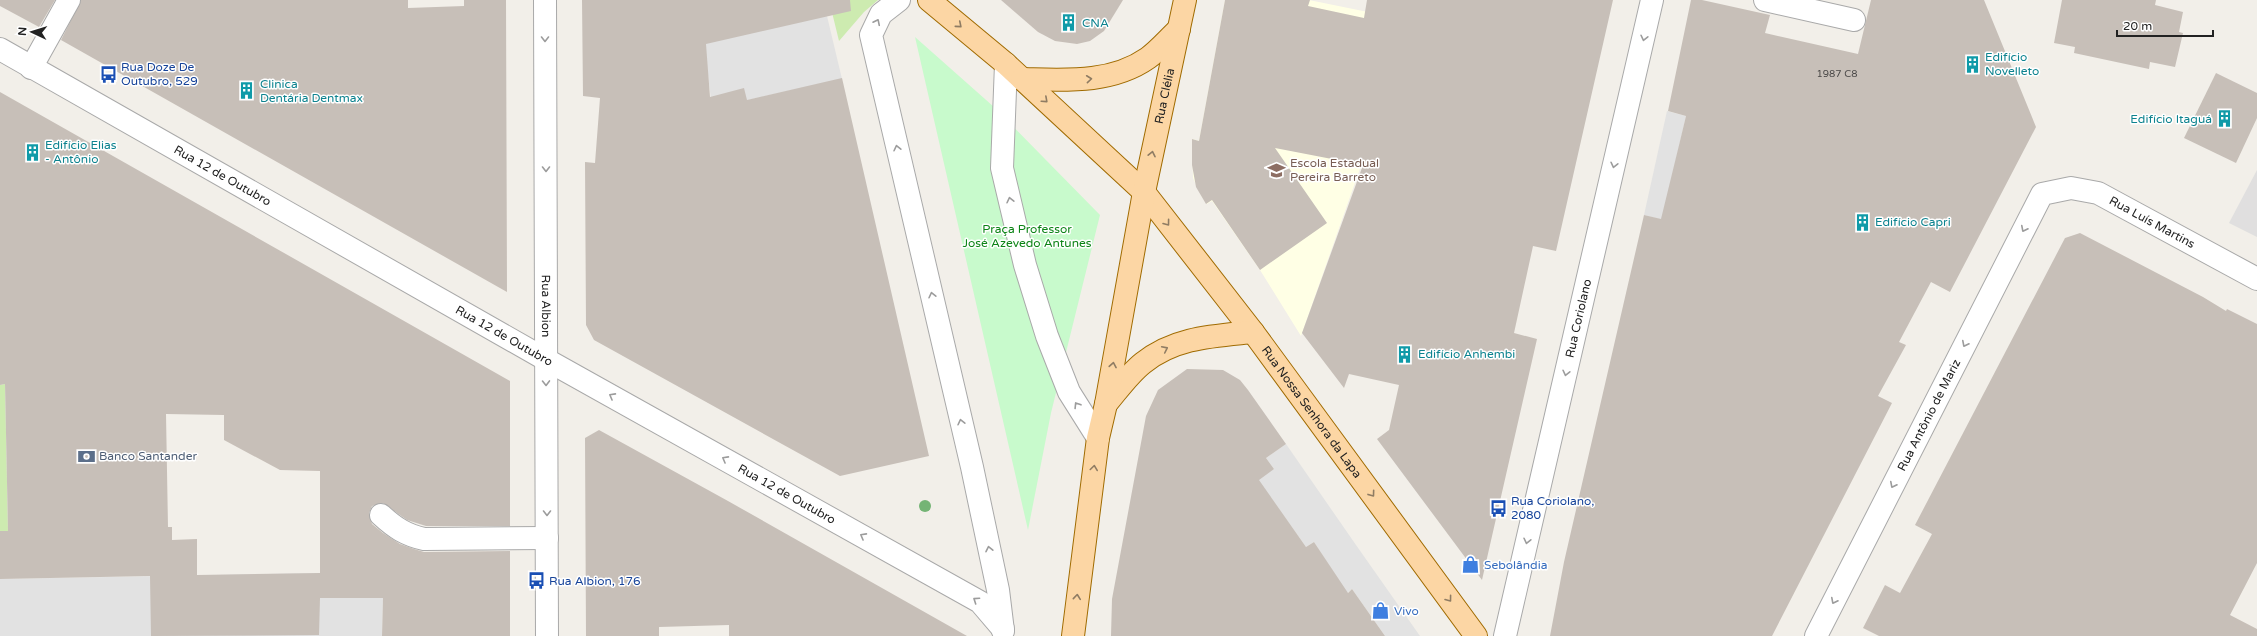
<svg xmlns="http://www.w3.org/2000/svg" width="2257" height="636" font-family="'Varela Round',sans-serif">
	<rect width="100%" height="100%" fill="#f2efe9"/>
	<polygon fill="#e0dfdf" points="2257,170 2257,237 2229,223"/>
	<polygon fill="#ffffe5" points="1225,0 1309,0 1412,21 1301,336 1260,270 1212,201 1207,204 1202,197 1193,178 1192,143 1193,139 1199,141"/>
	<g fill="#cdebb0">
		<polygon points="829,0 878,0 864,12 839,41"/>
		<polygon points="5,384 8,531 0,531 0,385"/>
	</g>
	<polygon fill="#c8facc" points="915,37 994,107 1100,215 1051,413 1028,530"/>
	<g fill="#e2e2e2">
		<polygon points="827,16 842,79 712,108 704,41"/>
		<polygon points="1667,111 1686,116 1662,220 1644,215"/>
		<polygon points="1286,444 1356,545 1420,636 1385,636 1352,589 1347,593 1314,542 1306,547 1256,477 1274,469 1266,458"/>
		<polygon points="320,573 321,598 383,598 382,636 0,636 0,579"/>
	</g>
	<g fill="#c7bfb8" fill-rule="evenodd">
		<polygon points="0,0 55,0 39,27 0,6"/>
		<polygon points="81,0 408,0 408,8 464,6 464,0 506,0 507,292 61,40"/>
		<polygon points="582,0 850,0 851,11 706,44 710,97 744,88 747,100 842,78 929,456 840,476 594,340 586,325 585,162 595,163 600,98 583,96"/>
		<polygon points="1001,0 1123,0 1104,31 1090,41 1077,44 1055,41 1038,32"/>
		<polygon points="1225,0 1310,0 1308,6 1364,18 1367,0 1613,0 1556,251 1533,246 1514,333 1537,339 1482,580 1377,439 1389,430 1399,385 1349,374 1344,388 1302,333 1363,165 1275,148 1327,223 1260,270 1212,200 1206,204 1196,187 1192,165 1192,139 1199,141"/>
		<polygon points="1691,0 1702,0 1770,15 1765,33 1858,54 1871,0 1984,0 2036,127 1950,292 1931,282 1899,342 1906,345 1878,396 1892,403 1772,636 1550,636 1564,562 1644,215 1661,219 1680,141 1686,116 1668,111"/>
		<polygon points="2062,0 2156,0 2155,5 2183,12 2179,32 2183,33 2175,67 2150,62 2149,69 2074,53 2075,47 2054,43"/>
		<polygon points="2216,73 2257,93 2257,118 2236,163 2184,138"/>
		<path d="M0 92 510 381V526H426L407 520 383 503 372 506 369 513 372 524 383 533 400 544 414 549 424 552 510 551V636H382L383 598H320L319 635 151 636 150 576 0 579V531H8L5 384 0 385ZM166 414 224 415V440L280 470 320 471V573L197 575V539L172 540V527H168Z"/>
		<polygon points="2080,233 2203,297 2226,311 2227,309 2257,324 2257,563 2230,615 2257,629 2257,636 1879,636 1863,628 1885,585 1900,593 1932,534 1915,525 2065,238"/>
		<polygon points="1187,369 1223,370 1240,380 1248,390 1286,444 1266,458 1274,469 1259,480 1306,547 1314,542 1348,593 1352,589 1385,636 1111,636 1112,599 1146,416 1158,390"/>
		<polygon points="599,430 728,501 967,636 729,636 729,625 659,627 659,636 586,636 585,438"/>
	</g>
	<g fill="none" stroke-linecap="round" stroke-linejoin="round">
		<defs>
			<g id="minor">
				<path id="s1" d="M545 0 547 636"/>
				<polyline points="899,0 881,14 871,35 972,467 998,590 1003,631"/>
				<polyline points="1765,0 1854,20"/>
				<path id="s2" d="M0 49 545 359 980 602 1003 629"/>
				<polyline points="1006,64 1002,168 1025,265 1047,336 1069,392 1098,438"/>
				<polyline points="31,68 69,0"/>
				<path d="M381 515C395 528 406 535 424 539L547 538"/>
				<path id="s3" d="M1505 636 1652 0"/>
				<path id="s4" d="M1816 636 2042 194 2071 188 2098 193 2257 279"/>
			</g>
			<g id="major">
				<path id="s5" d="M929 0 1006 64 1144 192 1253 332 1476 636"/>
				<path d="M1022 79C1064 80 1111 84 1148 58 1159 50 1169 38 1179 29"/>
				<path d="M1106 404C1118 390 1129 374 1143 363 1175 337 1214 336 1253 332"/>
				<path id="s6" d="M1073 636 1098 438 1106 404 1144 192 1185 0"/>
			</g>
		</defs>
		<use href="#minor" stroke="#a9a9a9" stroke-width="24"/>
		<use href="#major" stroke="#a06b00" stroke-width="24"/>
		<use href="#minor" stroke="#fff" stroke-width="22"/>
		<use href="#major" stroke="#fcd6a4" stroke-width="22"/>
	</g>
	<circle fill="#74b475" cx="925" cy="506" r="6"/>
	<defs><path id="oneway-chevron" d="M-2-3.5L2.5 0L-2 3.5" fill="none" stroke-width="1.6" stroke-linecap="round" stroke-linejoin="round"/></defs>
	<g stroke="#9c9c9c">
		<use href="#oneway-chevron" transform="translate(877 22) rotate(-64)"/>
		<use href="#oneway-chevron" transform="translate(1644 38) rotate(103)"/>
		<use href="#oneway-chevron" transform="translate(545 39) rotate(90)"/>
		<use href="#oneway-chevron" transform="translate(897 148) rotate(-103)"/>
		<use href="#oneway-chevron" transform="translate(1614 165) rotate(103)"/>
		<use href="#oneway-chevron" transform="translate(546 169) rotate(90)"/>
		<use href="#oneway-chevron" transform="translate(1010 200) rotate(-103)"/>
		<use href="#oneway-chevron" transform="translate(2024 229) rotate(117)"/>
		<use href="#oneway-chevron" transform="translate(932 295) rotate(-103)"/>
		<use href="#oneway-chevron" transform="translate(1965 344) rotate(117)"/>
		<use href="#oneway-chevron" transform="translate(1566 373) rotate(103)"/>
		<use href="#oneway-chevron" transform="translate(546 383) rotate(89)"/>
		<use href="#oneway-chevron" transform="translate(612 396) rotate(-151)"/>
		<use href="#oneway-chevron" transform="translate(1077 405) rotate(-122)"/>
		<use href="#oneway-chevron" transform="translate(961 422) rotate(-103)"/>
		<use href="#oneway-chevron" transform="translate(725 459) rotate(-151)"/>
		<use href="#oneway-chevron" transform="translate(1893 485) rotate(117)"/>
		<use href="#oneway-chevron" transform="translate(547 513) rotate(90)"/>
		<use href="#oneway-chevron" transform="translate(863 536) rotate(-151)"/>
		<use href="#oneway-chevron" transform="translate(1527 541) rotate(103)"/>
		<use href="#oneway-chevron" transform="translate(989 549) rotate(-102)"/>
		<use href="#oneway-chevron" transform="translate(976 600) rotate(-146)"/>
		<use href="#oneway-chevron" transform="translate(1834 601) rotate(117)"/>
	</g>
	<g stroke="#8f7c63">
		<use href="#oneway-chevron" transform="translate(959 25) rotate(40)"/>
		<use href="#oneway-chevron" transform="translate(1089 79) rotate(-6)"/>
		<use href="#oneway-chevron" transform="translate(1045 100) rotate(42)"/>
		<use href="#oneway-chevron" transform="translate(1152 154) rotate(-78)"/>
		<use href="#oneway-chevron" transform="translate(1167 223) rotate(53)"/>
		<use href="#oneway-chevron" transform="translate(1165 349) rotate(-26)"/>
		<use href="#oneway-chevron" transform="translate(1113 365) rotate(-80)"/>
		<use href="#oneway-chevron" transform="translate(1094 468) rotate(-82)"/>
		<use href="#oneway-chevron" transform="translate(1372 494) rotate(54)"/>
		<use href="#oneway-chevron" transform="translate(1077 597) rotate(-84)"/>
		<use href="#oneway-chevron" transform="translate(1449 599) rotate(53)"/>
	</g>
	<defs>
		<symbol id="building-bare" viewBox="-9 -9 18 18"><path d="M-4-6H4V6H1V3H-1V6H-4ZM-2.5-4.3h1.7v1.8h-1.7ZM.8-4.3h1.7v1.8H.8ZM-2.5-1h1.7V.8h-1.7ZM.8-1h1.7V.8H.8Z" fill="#0f9aa8" stroke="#fff" stroke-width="2.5" paint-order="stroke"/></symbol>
		<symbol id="bus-bare" viewBox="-9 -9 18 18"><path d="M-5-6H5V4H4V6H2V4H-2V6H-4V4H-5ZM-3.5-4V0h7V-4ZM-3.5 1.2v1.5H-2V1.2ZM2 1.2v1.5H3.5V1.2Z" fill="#1a4fb4" stroke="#fff" stroke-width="2.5" paint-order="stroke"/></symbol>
		<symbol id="school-bare" viewBox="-9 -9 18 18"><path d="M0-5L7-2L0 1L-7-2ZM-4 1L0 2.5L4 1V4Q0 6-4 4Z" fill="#8d6e63" stroke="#fff" stroke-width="2.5" paint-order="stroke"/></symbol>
		<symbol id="bank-bare" viewBox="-9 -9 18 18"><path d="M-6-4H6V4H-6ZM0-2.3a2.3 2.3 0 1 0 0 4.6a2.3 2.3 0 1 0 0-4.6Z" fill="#5c6f8a" stroke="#fff" stroke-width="2.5" paint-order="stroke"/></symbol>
		<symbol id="shop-bare" viewBox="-9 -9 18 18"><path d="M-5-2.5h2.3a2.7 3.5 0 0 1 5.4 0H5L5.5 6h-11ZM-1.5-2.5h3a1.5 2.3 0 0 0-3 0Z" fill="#3f7fe0" stroke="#fff" stroke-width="2.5" paint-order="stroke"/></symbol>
	</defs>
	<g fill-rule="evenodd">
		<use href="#building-bare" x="1056" y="10" width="25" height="25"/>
		<use href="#building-bare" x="1960" y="52" width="25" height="25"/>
		<use href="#bus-bare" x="96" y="62" width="25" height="25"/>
		<use href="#building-bare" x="234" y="78" width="25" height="25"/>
		<use href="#building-bare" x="2212" y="106" width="25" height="25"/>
		<use href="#building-bare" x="20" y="140" width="25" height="25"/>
		<use href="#school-bare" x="1264" y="158" width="25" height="25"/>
		<use href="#building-bare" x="1850" y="210" width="25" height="25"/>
		<use href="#building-bare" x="1392" y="342" width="25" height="25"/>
		<use href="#bank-bare" x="74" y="444" width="25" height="25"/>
		<use href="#bus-bare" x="1486" y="496" width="25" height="25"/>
		<use href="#shop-bare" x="1458" y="552" width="25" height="25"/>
		<use href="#bus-bare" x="524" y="568" width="25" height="25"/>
		<use href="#shop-bare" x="1368" y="598" width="25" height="25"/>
	</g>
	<g text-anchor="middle" stroke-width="3" stroke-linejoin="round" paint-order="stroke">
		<g font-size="10" fill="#4b4948">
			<text x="1837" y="77">1987 C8</text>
		</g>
		<g font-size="12" fill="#0d838f" stroke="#fff" text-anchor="start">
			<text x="1082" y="27">CNA</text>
			<text x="1985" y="61">Edifício<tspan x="1985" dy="14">Novelleto</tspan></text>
			<text x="260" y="88">Clinica<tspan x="260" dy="14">Dentária Dentmax</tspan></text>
			<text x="2212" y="123" text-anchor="end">Edifício Itaguá</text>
			<text x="45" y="149">Edifício Elias<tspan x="45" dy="14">- Antônio</tspan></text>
			<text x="1875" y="226">Edifício Capri</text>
			<text x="1418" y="358">Edifício Anhembi</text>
		</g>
		<g font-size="12" fill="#164399" stroke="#fff" text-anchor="start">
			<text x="121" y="71">Rua Doze De<tspan x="121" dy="14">Outubro, 529</tspan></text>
			<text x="1511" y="505">Rua Coriolano,<tspan x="1511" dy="14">2080</tspan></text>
			<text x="549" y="585">Rua Albion, 176</text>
		</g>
		<g font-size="12" fill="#222" stroke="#fff">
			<text dy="4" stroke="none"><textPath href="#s6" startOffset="548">Rua Clélia</textPath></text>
			<text dy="4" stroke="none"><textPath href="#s2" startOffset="256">Rua 12 de Outubro</textPath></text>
			<text dy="4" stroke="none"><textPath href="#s4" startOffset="615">Rua Luís Martins</textPath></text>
			<text dy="4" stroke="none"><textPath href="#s1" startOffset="306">Rua Albion</textPath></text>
			<text dy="4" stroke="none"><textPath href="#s3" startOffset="326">Rua Coriolano</textPath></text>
			<text dy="4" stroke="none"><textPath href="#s2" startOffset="580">Rua 12 de Outubro</textPath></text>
			<text dy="4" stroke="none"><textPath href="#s5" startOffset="565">Rua Nossa Senhora da Lapa</textPath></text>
			<text dy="4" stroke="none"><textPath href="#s4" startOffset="248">Rua Antônio de Mariz</textPath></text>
			<text dy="4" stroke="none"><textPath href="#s2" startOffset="904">Rua 12 de Outubro</textPath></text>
		</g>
		<g font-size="12" fill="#785e54" stroke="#fff" text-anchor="start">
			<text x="1290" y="167">Escola Estadual<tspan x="1290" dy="14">Pereira Barreto</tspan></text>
		</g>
		<g font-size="12" fill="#0c8416" stroke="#fff">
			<text x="1027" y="233">Praça Professor<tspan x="1027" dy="14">José Azevedo Antunes</tspan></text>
		</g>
		<g font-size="12" fill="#4e5e75" stroke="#fff" text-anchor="start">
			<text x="99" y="460">Banco Santander</text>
		</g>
		<g font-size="12" fill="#366cbe" stroke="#fff" text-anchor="start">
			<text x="1484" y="569">Sebolândia</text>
			<text x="1394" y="615">Vivo</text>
		</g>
	</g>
	<g transform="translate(32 32) rotate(274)" stroke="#ffffff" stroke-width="3" paint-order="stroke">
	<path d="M0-3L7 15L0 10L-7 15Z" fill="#222222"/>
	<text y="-6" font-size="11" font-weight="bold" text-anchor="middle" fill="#222222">N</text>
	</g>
	<path d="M2117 30v6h96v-6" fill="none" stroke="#222222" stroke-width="2"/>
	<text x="2123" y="30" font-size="12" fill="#222222" stroke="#ffffff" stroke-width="3" paint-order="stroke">20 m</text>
</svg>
